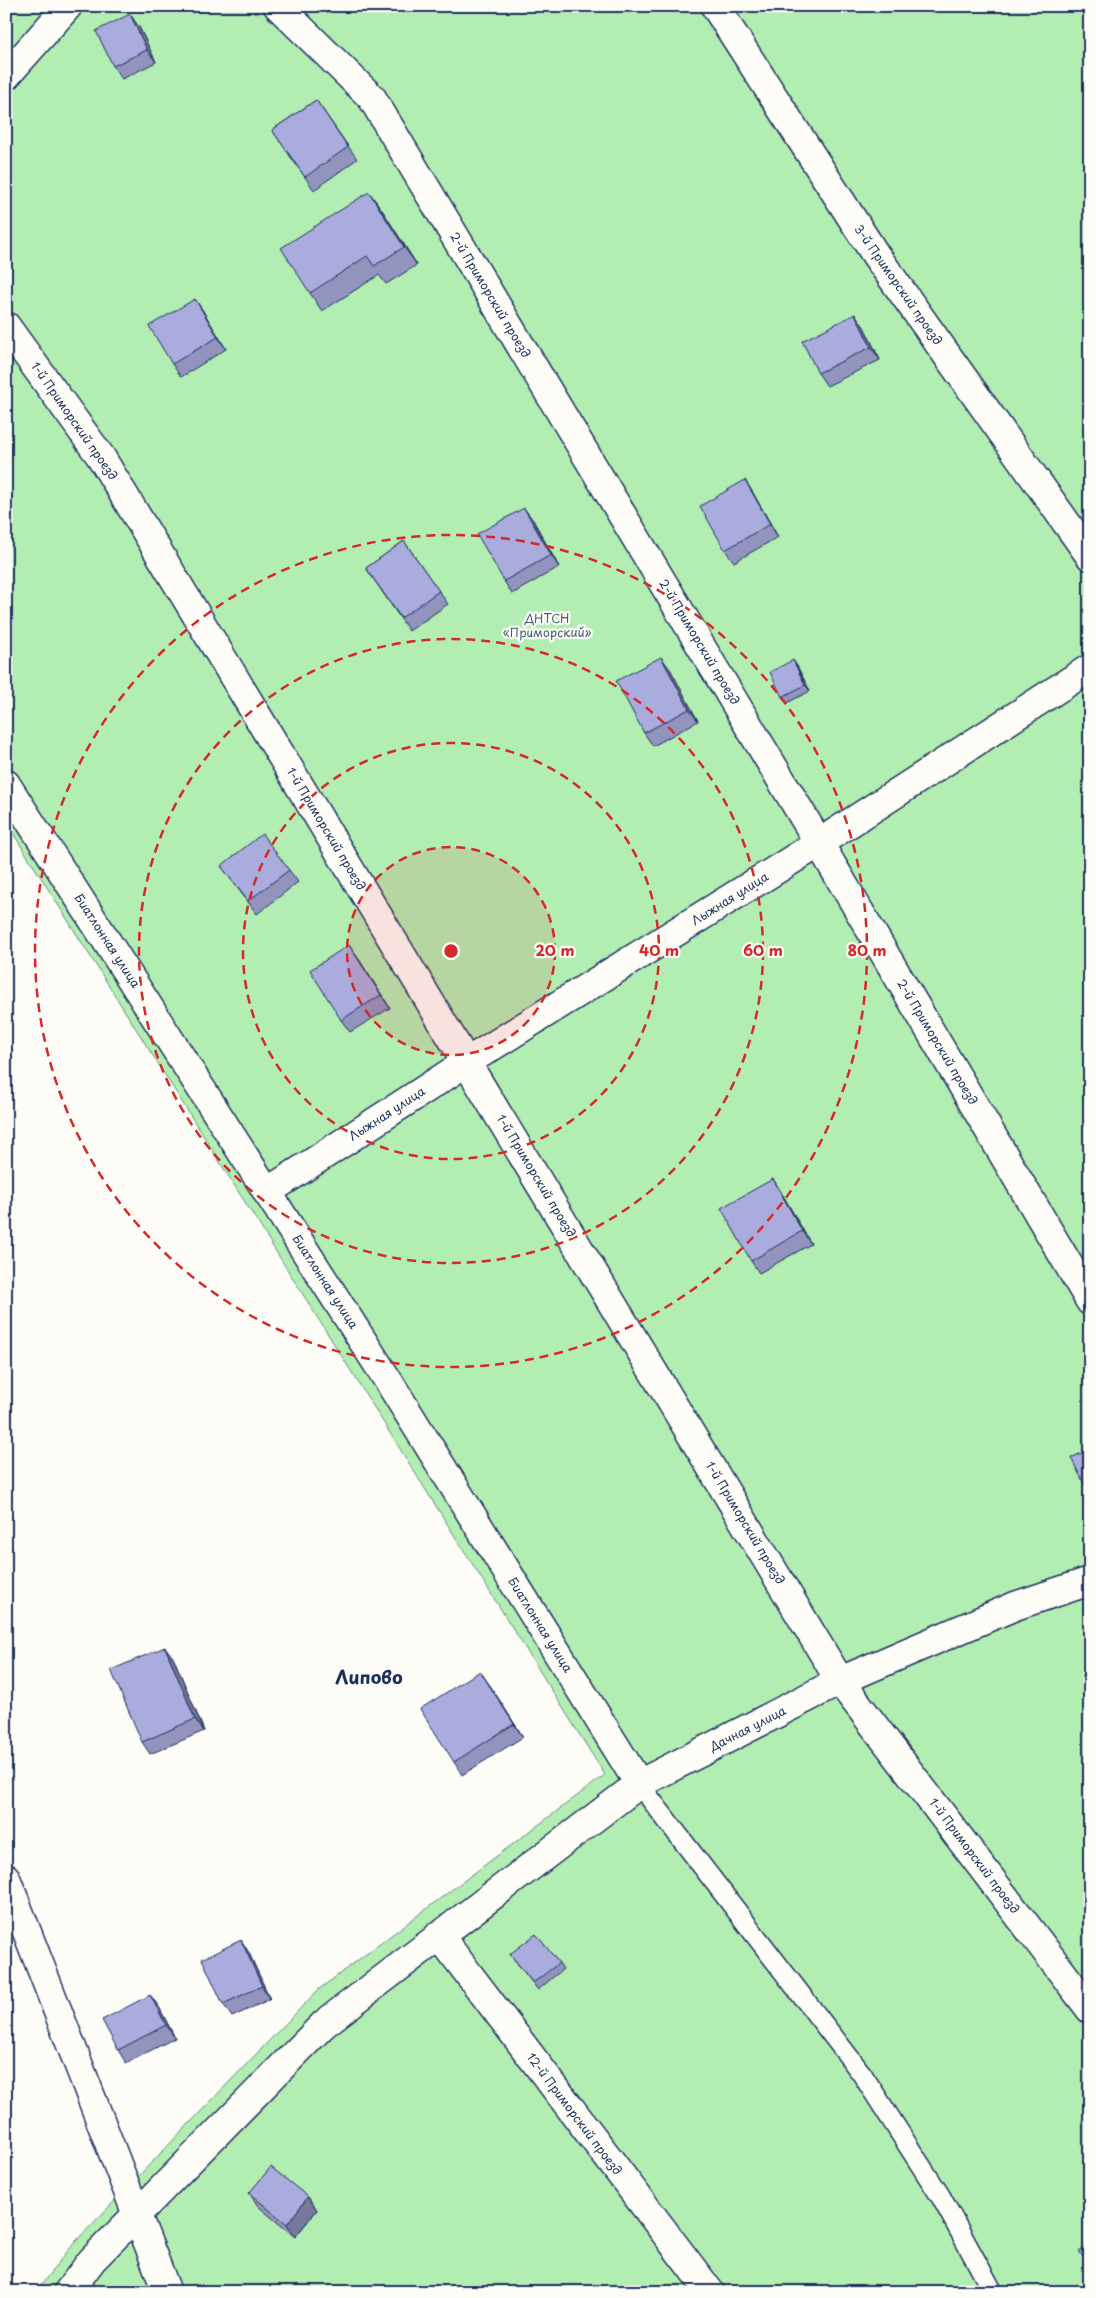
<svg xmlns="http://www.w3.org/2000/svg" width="1096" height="2298" font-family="'Playpen Sans',sans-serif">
	<rect width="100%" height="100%" fill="#fdfcf7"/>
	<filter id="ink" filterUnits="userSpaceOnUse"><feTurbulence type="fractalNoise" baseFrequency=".02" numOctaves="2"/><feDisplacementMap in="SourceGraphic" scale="10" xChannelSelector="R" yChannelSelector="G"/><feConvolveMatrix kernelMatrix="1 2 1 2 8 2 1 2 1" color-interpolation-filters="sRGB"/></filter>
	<g filter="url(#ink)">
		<polygon fill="#b2edb2" stroke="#668e88" points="6,6 1090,6 1090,2292 35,2292 76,2241 318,1990 605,1775 6,822"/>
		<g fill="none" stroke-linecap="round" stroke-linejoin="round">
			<defs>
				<polyline id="service" points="639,1784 862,2074 941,2197 993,2292"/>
				<g id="minor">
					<polyline points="278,6 372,98 819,843 1090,1301"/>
					<polyline points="715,6 875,254 1090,556"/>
					<polyline points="6,76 68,6"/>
					<polyline points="6,326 101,457 840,1681 1090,2009"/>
					<polyline points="6,784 389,1382 639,1784"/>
					<polyline points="267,1192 467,1062 819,843 1090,668"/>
					<polyline points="6,1878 167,2292"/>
					<polyline points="439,1935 710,2292"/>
					<polyline points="68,2292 92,2260 324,2024 639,1784 840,1681 1015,1606 1090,1581"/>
				</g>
			</defs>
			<use href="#service" stroke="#1b2f5e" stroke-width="22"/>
			<use href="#minor" stroke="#1b2f5e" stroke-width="31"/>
			<use href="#service" stroke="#fdfcf7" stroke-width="19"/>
			<use href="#minor" stroke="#fdfcf7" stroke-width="28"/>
		</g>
		<g fill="#9294be" stroke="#1b2f5e">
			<polygon points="139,27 156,62 122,79 113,66"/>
			<polygon points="316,100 357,159 314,190 272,130"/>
			<polygon points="369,192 382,210 417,265 386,284 379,275 322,311 310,293"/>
			<polygon points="195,299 203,311 226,349 181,377 172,364"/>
			<polygon points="855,314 864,327 880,360 827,386 818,373"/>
			<polygon points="745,480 753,493 778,537 734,562 725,550"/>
			<polygon points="533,520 559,567 512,594 504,581"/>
			<polygon points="404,541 448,604 409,631 366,568"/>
			<polygon points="797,666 810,691 787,703 782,697"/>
			<polygon points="670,669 698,721 653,746 644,733"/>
			<polygon points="221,866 289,870 298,882 257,914"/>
			<polygon points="358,958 390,1008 350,1032 341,1020"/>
			<polygon points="773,1179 781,1192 811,1244 759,1273 751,1261"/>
			<polygon points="165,1647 174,1659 204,1731 150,1754 142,1742"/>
			<polygon points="489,1684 523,1737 462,1775 454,1762"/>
			<polygon points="241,1940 249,1953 270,1999 232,2017 223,2004"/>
			<polygon points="510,1954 559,1963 563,1969 538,1990"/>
			<polygon points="150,1995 159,2007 175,2038 126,2063 118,2050"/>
			<polygon points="249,2193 308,2197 317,2210 295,2237 258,2206"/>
		</g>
		<g fill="#77789b" stroke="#1b2f5e">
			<polygon points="130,14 139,27 156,62 147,50"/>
			<polygon points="369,192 382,210 417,265 404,247"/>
			<polygon points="195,299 203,311 226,349 218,337"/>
			<polygon points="855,314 864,327 880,360 871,347"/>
			<polygon points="745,480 753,493 778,537 770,524"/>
			<polygon points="524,508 533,520 559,567 551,555"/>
			<polygon points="661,657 670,669 698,721 689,709"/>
			<polygon points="793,660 797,666 810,691 805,685"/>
			<polygon points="349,945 358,958 390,1008 381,995"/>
			<polygon points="773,1179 781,1192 811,1244 802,1231"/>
			<polygon points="165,1647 174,1659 204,1731 195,1719"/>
			<polygon points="480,1671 489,1684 523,1737 514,1724"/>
			<polygon points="241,1940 249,1953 270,1999 262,1986"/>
			<polygon points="150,1995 159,2007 175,2038 166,2025"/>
			<polygon points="308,2197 317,2210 295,2237 287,2224"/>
		</g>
		<g fill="#aaacdd" stroke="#1b2f5e">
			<polygon points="130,14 147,50 113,66 96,31"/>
			<polygon points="316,100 348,147 305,177 272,130"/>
			<polygon points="369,192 404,247 374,266 367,256 310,293 281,248"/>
			<polygon points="195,299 218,337 172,364 149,326"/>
			<polygon points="855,314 871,347 818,373 802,341"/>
			<polygon points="745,480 770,524 725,550 700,506"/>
			<polygon points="524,508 551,555 504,581 477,534"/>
			<polygon points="404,541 439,591 401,618 366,568"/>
			<polygon points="661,657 689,709 644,733 616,681"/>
			<polygon points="793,660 805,685 782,697 770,672"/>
			<polygon points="262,834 289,870 248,901 221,866"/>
			<polygon points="349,945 381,995 341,1020 310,970"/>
			<polygon points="773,1179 802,1231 751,1261 721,1208"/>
			<polygon points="1090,1449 1090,1495 1071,1458"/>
			<polygon points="165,1647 195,1719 142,1742 111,1670"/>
			<polygon points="480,1671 514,1724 454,1762 420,1709"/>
			<polygon points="536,1934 559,1963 533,1983 510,1954"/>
			<polygon points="241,1940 262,1986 223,2004 202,1959"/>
			<polygon points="150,1995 166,2025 118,2050 102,2020"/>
			<polygon points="271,2167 308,2197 287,2224 249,2193"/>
			<polygon points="1090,2244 1090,2265 1079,2252"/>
		</g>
	</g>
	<circle cx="451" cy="951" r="104" fill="#d62828" fill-opacity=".12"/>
	<g fill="none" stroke="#d62828" stroke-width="2.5" stroke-dasharray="9 6">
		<circle cx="451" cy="951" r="104"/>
		<circle cx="451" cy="951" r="208"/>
		<circle cx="451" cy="951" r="312"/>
		<circle cx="451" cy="951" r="416"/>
	</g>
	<g text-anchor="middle" stroke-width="4.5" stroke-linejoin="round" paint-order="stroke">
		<g font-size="12" fill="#1b2f5e" stroke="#fdfcf7">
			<text transform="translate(898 285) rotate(55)" y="4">3-й Приморский проезд</text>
			<text transform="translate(490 295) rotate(59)" y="4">2-й Приморский проезд</text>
			<text transform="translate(74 421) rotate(55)" y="4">1-й Приморский проезд</text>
			<text transform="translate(699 642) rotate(59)" y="4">2-й Приморский проезд</text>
			<text transform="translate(326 829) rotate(59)" y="4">1-й Приморский проезд</text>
			<text transform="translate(730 899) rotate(-32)" y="4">Лыжная улица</text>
			<text transform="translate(107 941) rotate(57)" y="4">Биатлонная улица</text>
			<text transform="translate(937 1042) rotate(59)" y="4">2-й Приморский проезд</text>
			<text transform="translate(387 1114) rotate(-33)" y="4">Лыжная улица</text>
			<text transform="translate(536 1176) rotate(59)" y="4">1-й Приморский проезд</text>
			<text transform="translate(325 1282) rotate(57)" y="4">Биатлонная улица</text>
			<text transform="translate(745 1523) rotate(59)" y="4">1-й Приморский проезд</text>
			<text transform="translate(540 1625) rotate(58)" y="4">Биатлонная улица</text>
			<text transform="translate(748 1729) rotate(-27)" y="4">Дачная улица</text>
			<text transform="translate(974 1856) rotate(53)" y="4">1-й Приморский проезд</text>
			<text transform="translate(574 2114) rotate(53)" y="4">12-й Приморский проезд</text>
		</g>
		<g font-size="12" fill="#415e73" stroke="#fdfcf7">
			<text x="547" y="623">ДНТСН<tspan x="547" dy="14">«Приморский»</tspan></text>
		</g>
		<g font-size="18" font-weight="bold" fill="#1b2f5e" stroke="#fdfcf7">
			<text x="369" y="1684">Липово</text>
		</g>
	</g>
	<circle cx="451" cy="951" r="8" fill="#d62828" stroke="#fdfcf7" stroke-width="2.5"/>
	<g font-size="15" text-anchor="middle" font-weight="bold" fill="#d62828" stroke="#fdfcf7" stroke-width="4.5" stroke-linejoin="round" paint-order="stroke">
		<text x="555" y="956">20 m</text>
		<text x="659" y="956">40 m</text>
		<text x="763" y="956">60 m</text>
		<text x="867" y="956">80 m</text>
	</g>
	<rect width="1096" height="2298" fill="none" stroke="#fdfcf7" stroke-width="25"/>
	<rect x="12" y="12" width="1071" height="2273" fill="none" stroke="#1b2f5e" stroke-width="2" filter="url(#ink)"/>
</svg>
